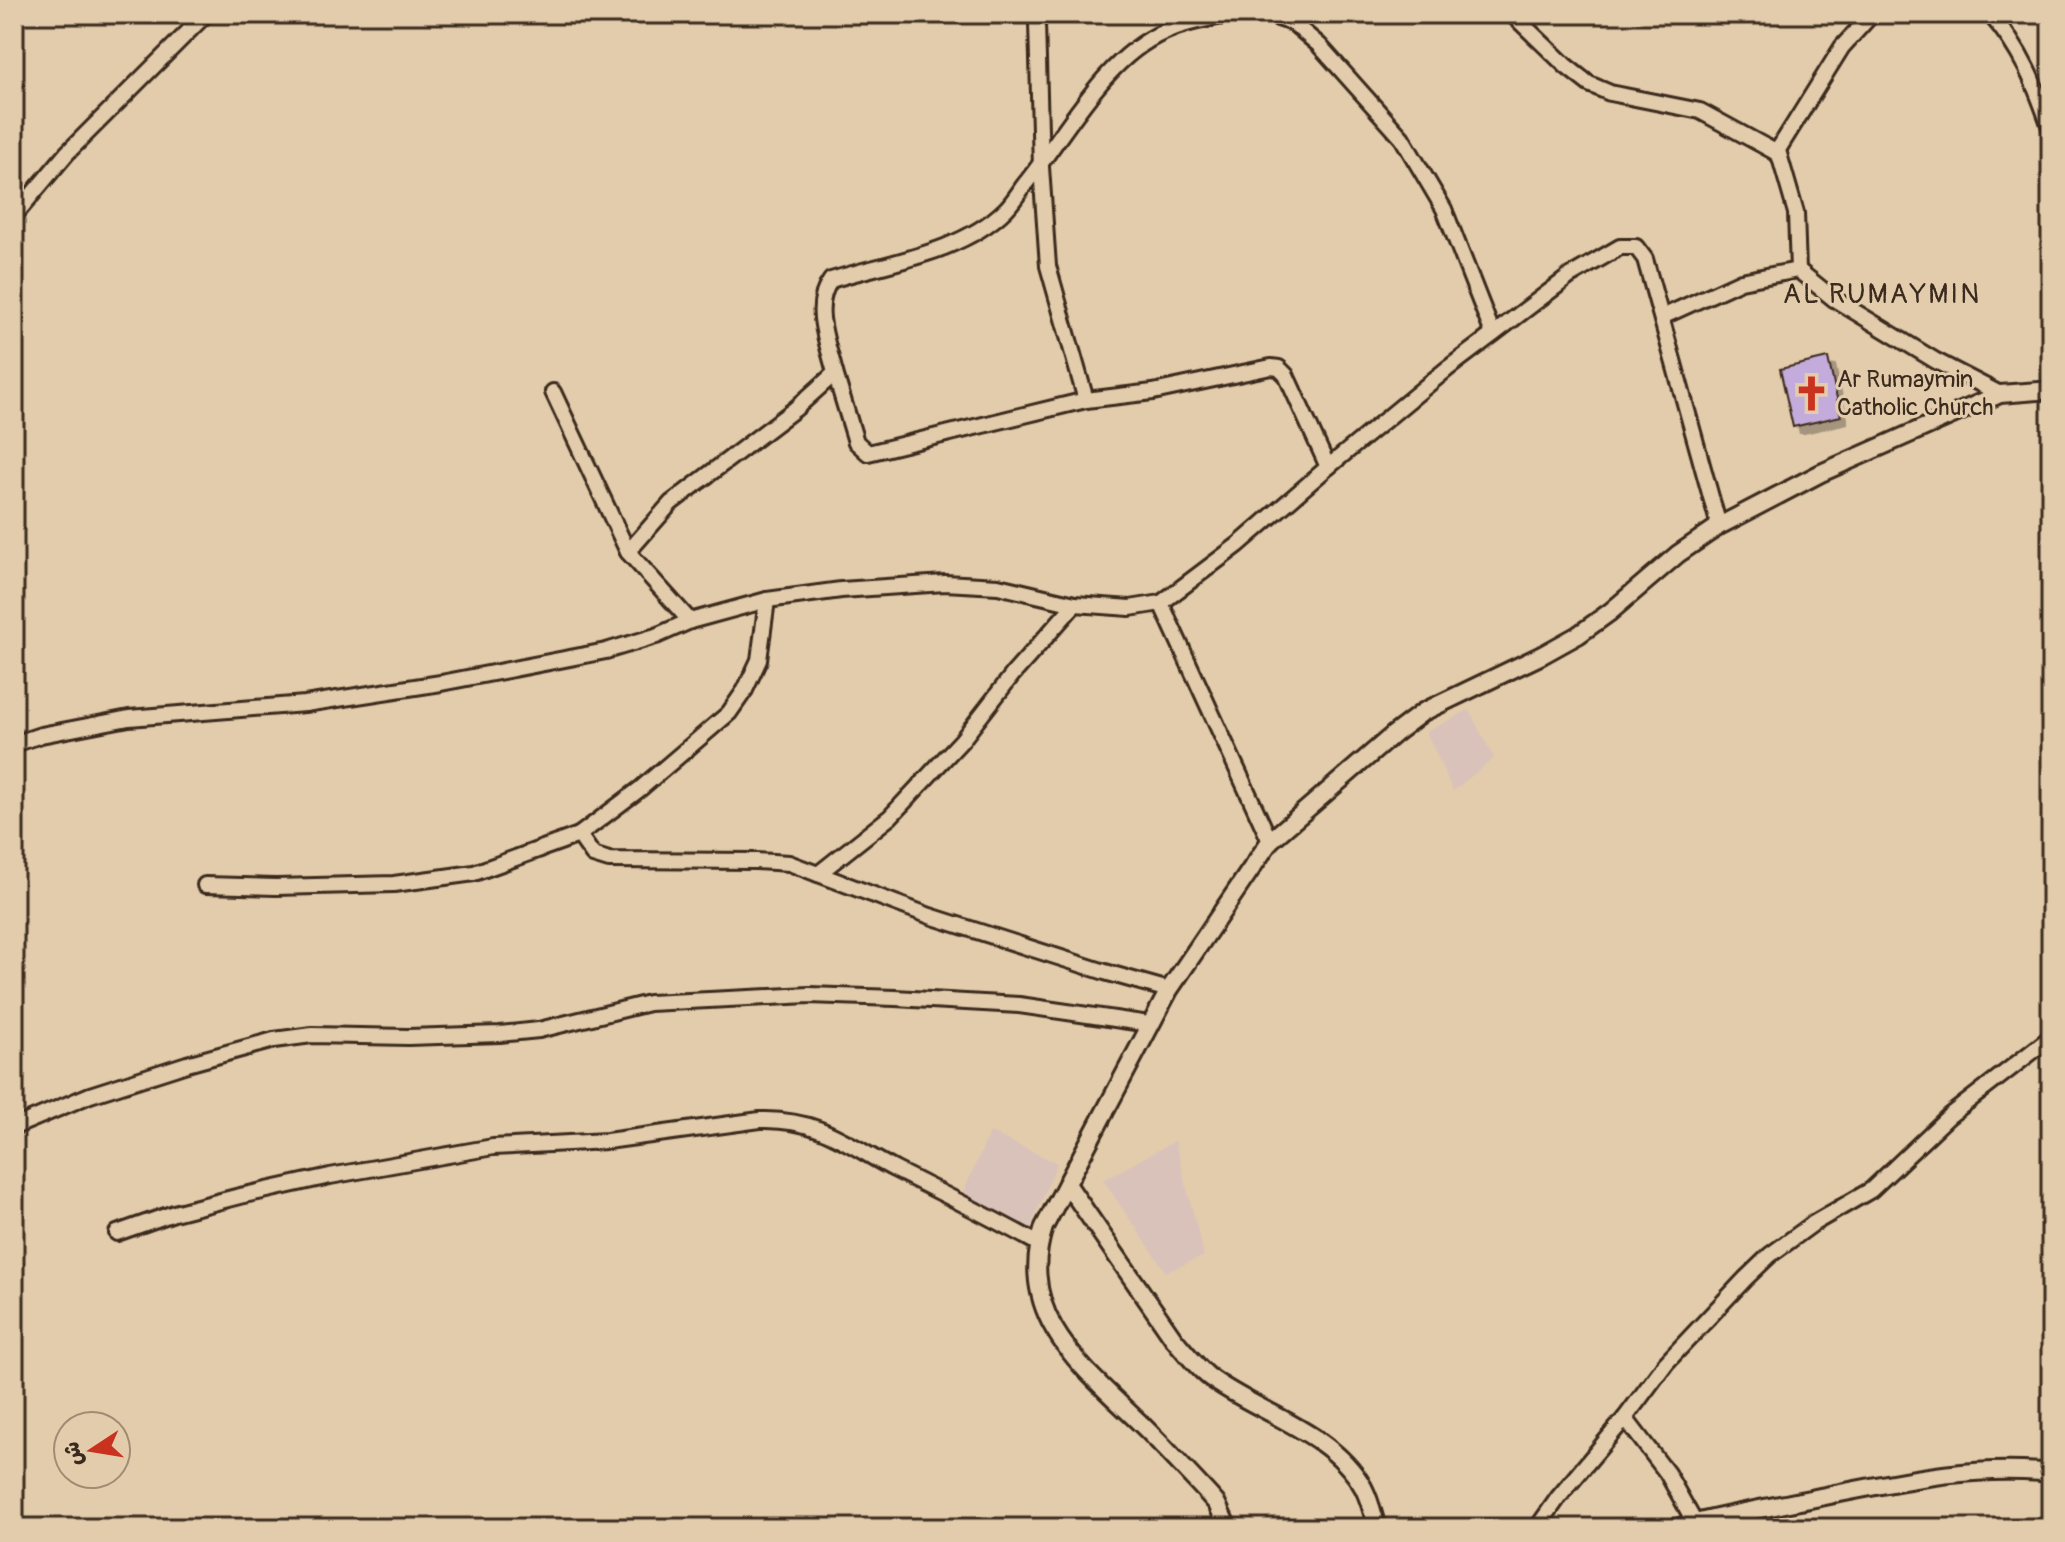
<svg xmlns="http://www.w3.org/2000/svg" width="2065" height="1542" font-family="Pangolin,'Playpen Sans Arabic',sans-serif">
	<defs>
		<filter id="shadow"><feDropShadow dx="7" dy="7" stdDeviation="0" flood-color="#0004"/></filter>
	</defs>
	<rect width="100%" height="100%" fill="#e3ccac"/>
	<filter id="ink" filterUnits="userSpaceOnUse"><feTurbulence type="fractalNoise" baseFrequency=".0125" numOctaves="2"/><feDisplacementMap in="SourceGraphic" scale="16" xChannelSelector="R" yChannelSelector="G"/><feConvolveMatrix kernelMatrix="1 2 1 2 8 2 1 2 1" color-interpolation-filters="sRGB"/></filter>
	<g filter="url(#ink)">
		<g fill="#d9c2ba">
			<polygon points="1469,710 1494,758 1453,791 1426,732"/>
			<polygon points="990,1132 1057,1163 1027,1235 960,1199"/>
			<polygon points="1175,1141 1204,1256 1166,1272 1103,1180"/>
		</g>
		<polygon fill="#c3acdb" stroke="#3b2a1e" stroke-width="2" filter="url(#shadow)" points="1828,358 1841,416 1793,427 1780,369"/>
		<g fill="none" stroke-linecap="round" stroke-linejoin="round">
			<defs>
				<g id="minor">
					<polyline points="1266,14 1293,23 1319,45 1402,138 1444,209 1493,334"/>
					<polyline points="1512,14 1566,66 1589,84 1610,93 1700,111 1779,154 1796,213 1798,270"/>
					<path d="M1990 14C2021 49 2036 86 2051 130"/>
					<polyline points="1037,23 1041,167 1048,266 1086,400 1153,392 1271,367 1279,368 1286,375 1328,467"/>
					<polyline points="1776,153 1842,47 1872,14"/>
					<polyline points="14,216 67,153 206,14"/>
					<polyline points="1662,317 1741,281 1798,270 1834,299 1936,361 2000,394"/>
					<polyline points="835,373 856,442 868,453 1086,400"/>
					<polyline points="553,392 628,552"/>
					<polyline points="767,600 759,660 745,690 729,713 640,789 579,835 593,855 609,860 756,861 789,863 818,874"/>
					<polyline points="1161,603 1270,841"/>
					<polyline points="1075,604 1013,674 962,740 890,817 818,874 930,916 1105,972 1169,990"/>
					<path d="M690 621 628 552 671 503 795 409 835 373C828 343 811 306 831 280 889 262 962 253 1006 209 1013 202 1019 192 1025 184 1065 135 1104 58 1164 32 1186 22 1211 18 1235 14"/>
					<polyline points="14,744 41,735 129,718 305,704 441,683 606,651 656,636 690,621 767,600 841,590 945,583 998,586 1075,604 1130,608 1161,603 1238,545 1328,467 1447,369 1570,276 1620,247 1636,247 1645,259 1719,526"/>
					<polyline points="205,885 276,887 394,884 474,873 579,835"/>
					<polyline points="14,1127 90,1095 187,1064 274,1040 312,1035 408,1037 500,1034 539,1030 649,1003 809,995 895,998 1019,1005 1149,1024"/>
					<path d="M117 1233 174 1213 240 1196 330 1176 493 1147 607 1141 760 1120C821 1119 846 1144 896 1170 944 1194 992 1218 1039 1244"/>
					<polyline points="1625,1418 1667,1473 1695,1523"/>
					<polyline points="1537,1528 1558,1498 1625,1418 1666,1363 1745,1279 1770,1255 1814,1223 1871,1190 1949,1116 2051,1037"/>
				</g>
				<g id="tertiary">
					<path d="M1067 1184 1174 1339C1185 1352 1195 1365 1208 1376 1255 1412 1332 1431 1363 1487 1370 1500 1373 1514 1377 1528"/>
					<path d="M1228 1528 1217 1504 1209 1495C1186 1471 1164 1446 1140 1423 1083 1368 1015 1316 1044 1227L1169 990 1270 841 1394 734 1423 712 1542 655 1578 635 1610 612 1678 554 1719 526 1821 473 2000 394 2051 390"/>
					<path d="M1676 1528C1723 1515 1772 1507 1820 1497 1896 1482 1973 1464 2051 1473"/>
				</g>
			</defs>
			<use href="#minor" stroke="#3b2a1e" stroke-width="20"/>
			<use href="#tertiary" stroke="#3b2a1e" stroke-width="22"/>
			<use href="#minor" stroke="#e3ccac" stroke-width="14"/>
			<use href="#tertiary" stroke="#e3ccac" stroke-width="16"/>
		</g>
	</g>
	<defs>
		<symbol id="church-bare" viewBox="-9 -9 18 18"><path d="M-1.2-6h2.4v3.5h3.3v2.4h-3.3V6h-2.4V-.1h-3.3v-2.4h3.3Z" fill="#c8321e" stroke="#e3ccac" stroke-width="2.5" paint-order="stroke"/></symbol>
	</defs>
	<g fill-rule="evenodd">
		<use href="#church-bare" x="1786" y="368" width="51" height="51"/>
	</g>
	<g text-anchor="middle" stroke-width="6" stroke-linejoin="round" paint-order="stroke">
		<g font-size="24" fill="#3b2a1e" stroke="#e3ccac" text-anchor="start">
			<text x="1837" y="387">Ar Rumaymin<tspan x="1837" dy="28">Catholic Church</tspan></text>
		</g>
		<g font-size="28" letter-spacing="2" fill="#3b2a1e" stroke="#e3ccac">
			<text x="1882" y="303">AL RUMAYMIN</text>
		</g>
	</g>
	<rect width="2065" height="1542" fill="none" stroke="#e3ccac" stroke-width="48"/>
	<rect x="24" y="24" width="2017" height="1494" fill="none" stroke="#3b2a1e" stroke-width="3" filter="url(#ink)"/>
	<g transform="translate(92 1450) rotate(258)"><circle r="38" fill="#e3ccac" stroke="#a08b73" stroke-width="2"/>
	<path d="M0-6L14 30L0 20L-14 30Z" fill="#c8321e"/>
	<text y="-12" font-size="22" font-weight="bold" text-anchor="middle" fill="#3b2a1e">ش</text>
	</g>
</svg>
